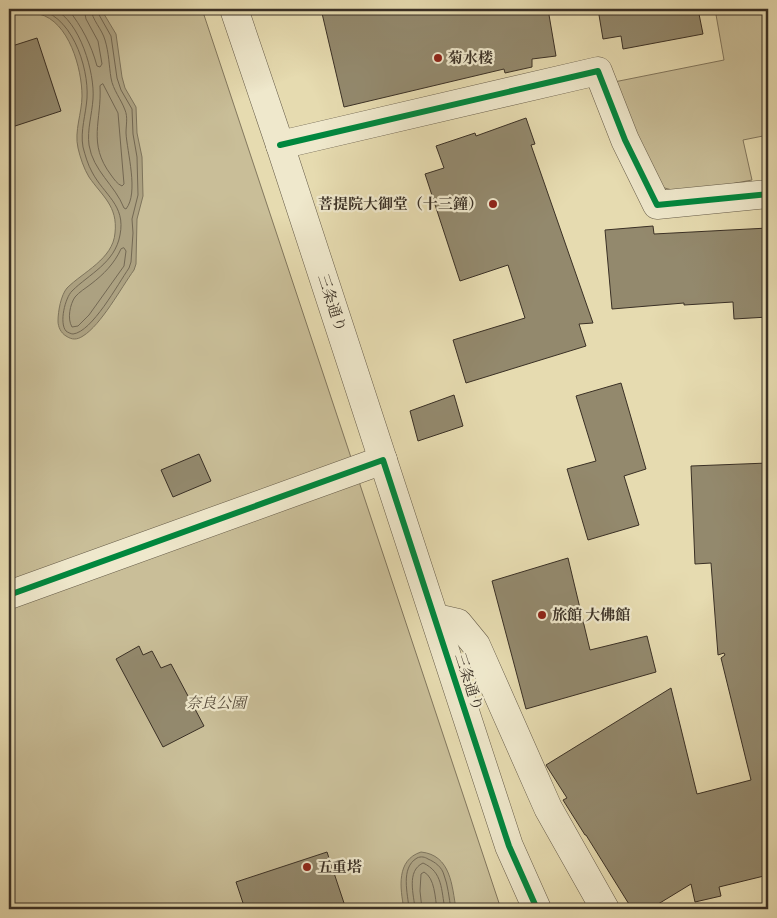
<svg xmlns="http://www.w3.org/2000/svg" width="777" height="918" font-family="'Gentium Book Plus','Noto Serif JP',serif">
	<rect width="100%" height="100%" fill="#e6dbb0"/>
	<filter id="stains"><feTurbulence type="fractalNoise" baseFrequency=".004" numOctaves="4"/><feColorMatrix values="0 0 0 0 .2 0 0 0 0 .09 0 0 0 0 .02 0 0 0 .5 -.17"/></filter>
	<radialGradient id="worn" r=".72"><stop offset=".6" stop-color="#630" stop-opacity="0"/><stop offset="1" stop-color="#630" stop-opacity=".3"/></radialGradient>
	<g fill="#c9be98" stroke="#82775e">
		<polygon points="9,9 202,9 501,909 9,909"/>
		<polygon points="715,9 768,9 768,135 743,140 752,180 683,193 661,187 632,131 614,82 724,60"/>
	</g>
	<g fill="#aca181" stroke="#7e745c">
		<path d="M9 9H101L116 34 122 77 125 88 136 107 137 133 142 157 143 196 137 219 136 264 134 270C121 288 101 325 83 336 77 340 72 340 66 336 61 333 58 327 58 321 58 311 61 295 67 288 83 272 113 259 115 233 118 206 102 196 89 177 84 169 80 157 78 148 74 131 82 113 82 96 82 69 69 21 39 14 29 12 18 13 9 15Z"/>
		<path d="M421 852C451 855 452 886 456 909H404C400 888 396 860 421 852Z"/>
	</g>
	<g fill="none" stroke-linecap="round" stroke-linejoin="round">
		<g stroke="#736853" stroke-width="1">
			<path d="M34 9C71 11 89 67 87 98 86 114 80 131 83 147 85 155 88 165 92 172 104 195 126 205 120 235 115 263 89 274 72 291 65 298 59 323 66 331 67 332 71 334 73 334 92 332 118 284 129 268L131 262 133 233 132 219 138 195 137 157 133 134 132 109 121 90 117 78 111 36 98 13 97 9"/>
			<path d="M54 9C80 21 95 73 93 99 92 114 87 130 89 145 93 171 115 185 124 208L126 209C139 193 127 152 126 133 126 125 128 117 125 110 121 99 113 90 111 78 109 66 109 53 105 40 102 29 92 20 91 9"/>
			<path d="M68 9C82 27 91 44 97 66L100 67 102 64 98 41 86 19 84 9"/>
			<path d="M103 84 118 113 124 184 122 186C117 184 114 179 111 175 87 143 102 121 100 86Z"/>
			<path d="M124 248 126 251 124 266 89 315 78 326 72 327C67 319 70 304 75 297 79 292 86 288 91 284 104 274 114 264 121 249Z"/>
			<path d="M409 909C408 894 400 868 417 858 421 856 425 857 428 859 435 862 442 867 444 875 448 885 449 898 451 909"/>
			<path d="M415 909C414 895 406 871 423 863 443 872 441 890 445 909"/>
			<path d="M422 909 420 891 421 874 424 872C435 878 435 898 437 909"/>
		</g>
	</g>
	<g fill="#93896d" stroke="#3a3025">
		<polygon points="321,9 548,9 556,56 532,59 532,67 505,73 504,69 344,107"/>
		<polygon points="598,9 698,9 703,34 623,49 621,36 603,39"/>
		<polygon points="37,38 61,111 9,128 9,47"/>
		<polygon points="526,118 535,144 531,145 593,323 579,324 586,346 466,383 453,340 525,318 508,265 460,281 425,174 444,168 436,146 475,133 476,136"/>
		<polygon points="653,226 654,234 768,228 768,317 734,319 733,302 684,305 684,303 612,309 605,230"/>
		<polygon points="621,383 646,469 624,476 639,525 588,540 567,469 596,461 576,396"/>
		<polygon points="454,395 463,426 418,441 410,411"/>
		<polygon points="199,454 211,481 173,497 161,470"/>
		<polygon points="768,463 768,875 719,887 721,896 695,902 691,884 650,909 632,909 586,835 585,835 563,800 567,798 546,765 671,688 697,794 751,780 721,658 725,655 724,653 718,655 711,563 695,564 691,466"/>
		<polygon points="568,558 590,650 647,636 656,672 526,709 492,581"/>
		<polygon points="139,646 143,655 152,651 161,668 171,664 204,726 163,747 116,659"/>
		<polygon points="327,852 346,909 245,909 236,882"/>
	</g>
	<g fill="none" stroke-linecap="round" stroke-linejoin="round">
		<defs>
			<g id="minor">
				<polyline points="280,145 598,71 625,140 657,205 768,194"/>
				<polyline points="436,618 458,623 476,645 548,808 605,909"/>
			</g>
			<g id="tertiary">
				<polyline points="234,9 280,145 509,846 537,909"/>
				<polyline points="9,595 383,460"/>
			</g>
		</defs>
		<use href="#minor" stroke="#655b48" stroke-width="29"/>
		<use href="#tertiary" stroke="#655b48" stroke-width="29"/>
		<use href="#minor" stroke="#efe8cc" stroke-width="28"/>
		<use href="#tertiary" stroke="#efe8cc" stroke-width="28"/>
		<defs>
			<g id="cycleway">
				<polyline points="280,145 598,71 625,140 657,205 768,194"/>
				<polyline points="9,595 383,460 509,846 537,909"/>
			</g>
		</defs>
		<use href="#cycleway" stroke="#efe8cc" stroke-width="9"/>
		<use href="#cycleway" stroke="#00873e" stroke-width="6"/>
	</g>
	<g fill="#8f2418" stroke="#efe8cc" stroke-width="2">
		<circle cx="438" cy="58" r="5"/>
		<circle cx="493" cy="204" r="5"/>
		<circle cx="542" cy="615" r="5"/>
		<circle cx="307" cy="867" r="5"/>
	</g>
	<g text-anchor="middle" stroke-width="4.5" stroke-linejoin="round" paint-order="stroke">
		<g font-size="15" font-weight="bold" fill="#3a3025" stroke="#efe8cc" text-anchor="start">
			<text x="448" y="63">菊水楼</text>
			<text x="483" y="209" text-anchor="end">菩提院大御堂（十三鐘）</text>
			<text x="552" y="620">旅館 大佛館</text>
			<text x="317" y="872">五重塔</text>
		</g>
		<g font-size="15" fill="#3a3025" stroke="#efe8cc">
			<text transform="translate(332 303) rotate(72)" y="5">三条通り</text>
			<text transform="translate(469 682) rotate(72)" y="5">三条通り</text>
		</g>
		<g font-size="15" font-style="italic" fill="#574c3c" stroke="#efe8cc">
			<text x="216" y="708">奈良公園</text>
		</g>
	</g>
	<rect width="777" height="918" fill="none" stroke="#e6dbb0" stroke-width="30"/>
	<rect x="10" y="10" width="757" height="898" fill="none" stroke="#3a3025" stroke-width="2.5"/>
	<rect x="15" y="15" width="747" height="888" fill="none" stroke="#3a3025"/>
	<rect width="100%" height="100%" filter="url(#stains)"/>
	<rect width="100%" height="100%" fill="url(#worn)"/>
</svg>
